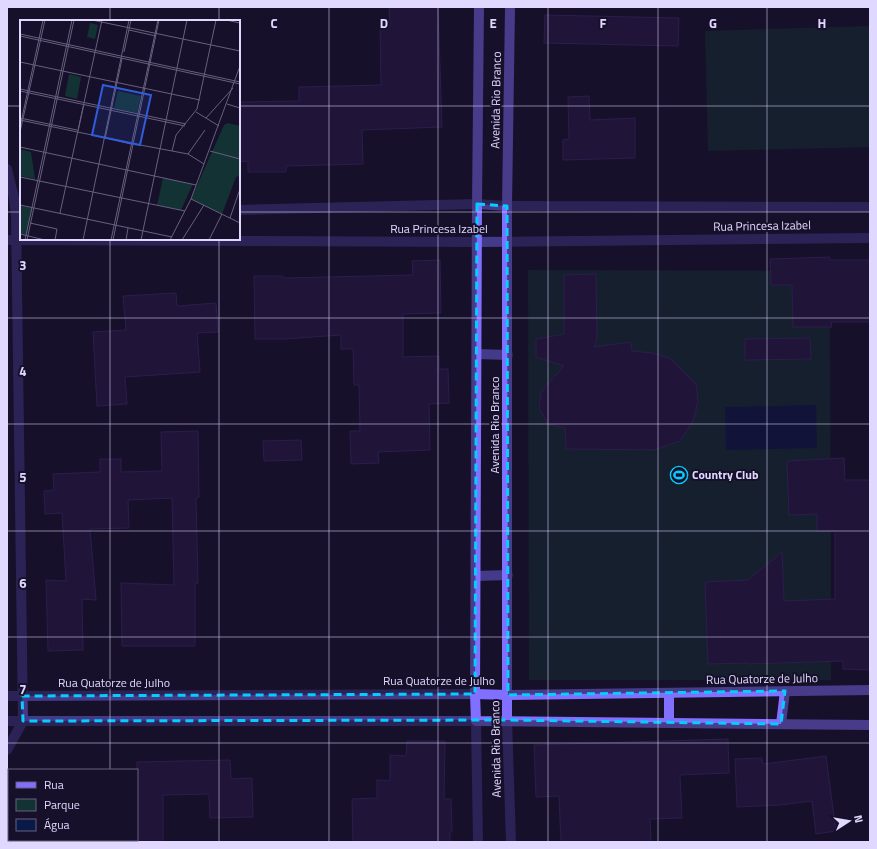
<svg xmlns="http://www.w3.org/2000/svg" width="877" height="849" font-family="'Titillium Web',sans-serif">
	<rect width="100%" height="100%" fill="#17102a"/>
	<g fill="#133234">
		<polygon points="870,26 870,147 708,151 705,31"/>
		<polygon points="528,270 830,271 831,680 529,680"/>
	</g>
	<polygon fill="#091a49" points="816,405 817,448 726,450 725,407"/>
	<g fill="#2a1b4b" stroke="#432d78">
		<polygon points="389,7 438,7 442,127 362,130 363,164 286,166 286,172 248,172 248,161 239,162 239,102 299,101 299,87 381,85 380,26 390,26"/>
		<polygon points="545,15 679,18 678,46 544,43"/>
		<polygon points="589,96 590,120 635,118 635,158 563,160 563,140 569,139 568,97"/>
		<polygon points="830,257 830,260 870,260 870,322 831,322 832,327 793,327 792,285 771,285 770,259"/>
		<polygon points="440,260 441,313 403,314 403,357 439,356 439,369 448,369 449,403 429,404 430,450 378,452 379,463 351,464 350,431 360,431 359,385 354,385 353,349 341,349 341,335 284,339 255,339 254,276 283,276 283,278 413,275 412,261"/>
		<polygon points="596,274 597,338 594,347 631,342 632,351 652,353 670,358 696,384 698,402 693,421 680,441 654,450 566,449 565,428 548,424 539,408 541,392 564,366 536,357 536,339 564,334 564,275"/>
		<polygon points="176,293 177,306 216,303 218,332 197,333 200,372 125,377 127,404 97,406 93,332 126,330 123,296"/>
		<polygon points="810,338 811,359 745,360 745,339"/>
		<polygon points="198,431 199,497 196,498 198,583 195,584 195,646 122,646 121,583 174,585 172,498 128,500 129,528 90,529 96,600 82,599 83,650 48,651 46,580 66,581 62,513 45,514 44,491 54,490 53,474 100,472 100,459 121,459 121,472 162,471 161,432"/>
		<polygon points="301,440 302,460 264,461 263,441"/>
		<polygon points="844,458 845,480 870,480 870,670 843,669 843,661 748,664 748,663 708,664 705,582 748,580 782,552 784,601 835,599 835,531 817,532 817,514 789,515 787,461"/>
		<polygon points="728,739 729,773 680,775 682,818 650,819 651,842 561,842 559,796 536,797 534,745"/>
		<polygon points="407,741 445,741 444,799 451,799 452,832 450,832 450,842 353,842 352,799 377,798 377,780 390,781 390,755 406,756"/>
		<polygon points="826,756 836,831 816,834 812,801 780,805 737,807 735,759 762,758 763,764"/>
		<polygon points="230,760 231,779 252,778 253,817 210,818 209,794 163,795 163,842 137,842 137,762"/>
	</g>
	<g fill="none" stroke-linecap="round" stroke-linejoin="round">
		<g stroke="#443a8a" stroke-width="10">
			<polyline points="7,169 14,198 16,216 23,721 7,750"/>
			<polyline points="239,210 477,204 507,206 870,207"/>
			<polyline points="7,240 477,242 870,238"/>
			<polyline points="477,354 508,355"/>
			<polyline points="476,576 508,575"/>
			<polyline points="7,696 475,694"/>
			<polyline points="507,720 511,842"/>
			<polyline points="7,721 476,721 478,842"/>
		</g>
		<g stroke="#816fff" stroke-width="10">
			<polyline points="479,7 477,204 475,694 476,721 870,725"/>
			<polyline points="669,693 669,722"/>
			<polyline points="475,694 508,695 870,690"/>
			<polyline points="507,720 507,206 510,7"/>
			<polyline points="781,724 785,691"/>
		</g>
	</g>
	<path d="M0 0H877V849H0ZM477 204 507 206 508 695 785 691 781 724 507 720 23 721 22 696 475 694Z" fill="#17102a" fill-opacity=".55" fill-rule="evenodd"/>
	<path fill="none" stroke="#04ceff" stroke-width="3" stroke-dasharray="8 5" stroke-linejoin="round" d="M477 204 507 206 508 695 785 691 781 724 507 720 23 721 22 696 475 694Z"/>
	<path fill="none" stroke="#e0d8ff" stroke-width="1" stroke-opacity="0.55" d="M110 7V21M219 7V21M329 7V842M438 7V842M548 7V842M658 7V842M767 7V842M7 106H21M239 106H870M7 212H21M239 212H870M110 239V770M219 239V842M7 318H870M7 424H870M7 531H870M7 637H870M7 743H870M110 840V842"/>
	<defs>
		<symbol id="stadium-ring" viewBox="-11 -11 22 22"><circle r="9.5" fill="#17102a" stroke="#04ceff" stroke-width="1.5"/><path d="M0-5a6.5 5 0 1 0 0 10a6.5 5 0 1 0 0-10ZM-3.5-1.8h7v3.6h-7Z" fill="#04ceff"/></symbol>
	</defs>
	<g fill-rule="evenodd">
		<use href="#stadium-ring" x="669" y="465" width="20" height="20"/>
	</g>
	<g text-anchor="middle" stroke-width="4" stroke-linejoin="round" paint-order="stroke">
		<g font-size="12" fill="#e0d8ff" stroke="#17102a">
			<text transform="translate(496 100) rotate(-89)" y="4">Avenida Rio Branco</text>
			<text transform="translate(762 226) rotate(-1)" y="4">Rua Princesa Izabel</text>
			<text x="439" y="233">Rua Princesa Izabel</text>
			<text transform="translate(495 425) rotate(-90)" y="4">Avenida Rio Branco</text>
			<text transform="translate(762 679) rotate(-1)" y="4">Rua Quatorze de Julho</text>
			<text x="439" y="685">Rua Quatorze de Julho</text>
			<text x="114" y="687">Rua Quatorze de Julho</text>
			<text transform="translate(496 749) rotate(-91)" y="4">Avenida Rio Branco</text>
		</g>
		<g font-size="12" font-weight="bold" fill="#e0d8ff" stroke="#17102a" text-anchor="start">
			<text x="692" y="479">Country Club</text>
		</g>
	</g>
	<g transform="translate(20 20)">
		<rect width="220" height="220" fill="#17102a"/>
		<path d="M70 3 78 5 75 19 67 17ZM49 54 61 57 57 79 45 76ZM98 71 121 76 117 93 94 88ZM208 103 220 106V156L216 157 202 194 171 179 204 105ZM0 129 11 132 15 159 0 156ZM143 158 173 164 161 190 137 185ZM0 186 13 188 6 215 0 214Z" fill="#133234"/>
		<path fill="none" stroke="#67607f" stroke-width="1" d="M72 0 220 31M206 0 220 3M109 10 136 16M0 14 220 62M0 16 220 64M104 32 111 0M0 42 180 80M0 69 166 104M0 71 165 106M207 84 220 88M176 92 199 106M0 98 57 110M186 98 213 68M0 100 115 124M0 107 23 0M58 111 64 84M0 112 25 0M86 118 111 124M85 119 102 39M115 124 168 134 184 144M0 127 176 165M152 131 156 115 177 89 196 0M190 131 220 139M168 134 185 110M0 157 165 191M171 179 220 203M0 185 152 217M40 193 82 0M210 198 220 169M10 203 37 209 35 220M0 214 25 220M5 220 52 0M7 220 54 0M63 220 109 0M91 220 138 0M93 220 139 0M106 220 108 208M121 220 167 0M150 220 171 179 220 46M162 220 184 185M189 220 202 194"/>
		<path fill="#305cdc" fill-opacity="0.15" stroke="#305cdc" stroke-width="2" d="M83 65 131 75 120 125 72 115Z"/>
		<rect width="220" height="220" fill="none" stroke="#e0d8ff" stroke-width="2"/>
	</g>
	<g font-size="13" text-anchor="middle" font-weight="bold" fill="#e0d8ff" stroke="#17102a" stroke-width="4" stroke-linejoin="round" paint-order="stroke">
		<text x="274" y="28">C</text>
		<text x="384" y="28">D</text>
		<text x="493" y="28">E</text>
		<text x="603" y="28">F</text>
		<text x="713" y="28">G</text>
		<text x="822" y="28">H</text>
		<text x="23" y="270">3</text>
		<text x="23" y="376">4</text>
		<text x="23" y="482">5</text>
		<text x="23" y="588">6</text>
		<text x="23" y="694">7</text>
	</g>
	<rect width="877" height="849" fill="none" stroke="#e0d8ff" stroke-width="16"/>
	<rect x="8" y="769" width="130" height="72" fill="#17102a" stroke="#67607f"/>
	<rect x="16" y="782" width="20" height="6" fill="#816fff" stroke="#67607f"/>
	<text x="44" y="789" font-size="12" fill="#e0d8ff">Rua</text>
	<rect x="16" y="799" width="20" height="12" fill="#133234" stroke="#67607f"/>
	<text x="44" y="809" font-size="12" fill="#e0d8ff">Parque</text>
	<rect x="16" y="819" width="20" height="12" fill="#091a49" stroke="#67607f"/>
	<text x="44" y="829" font-size="12" fill="#e0d8ff">Água</text>
	<g transform="translate(849 821) rotate(78)" stroke="#17102a" stroke-width="3" paint-order="stroke">
	<path d="M0-3L7 15L0 10L-7 15Z" fill="#e0d8ff"/>
	<text y="-6" font-size="11" font-weight="bold" text-anchor="middle" fill="#e0d8ff">N</text>
	</g>
</svg>
